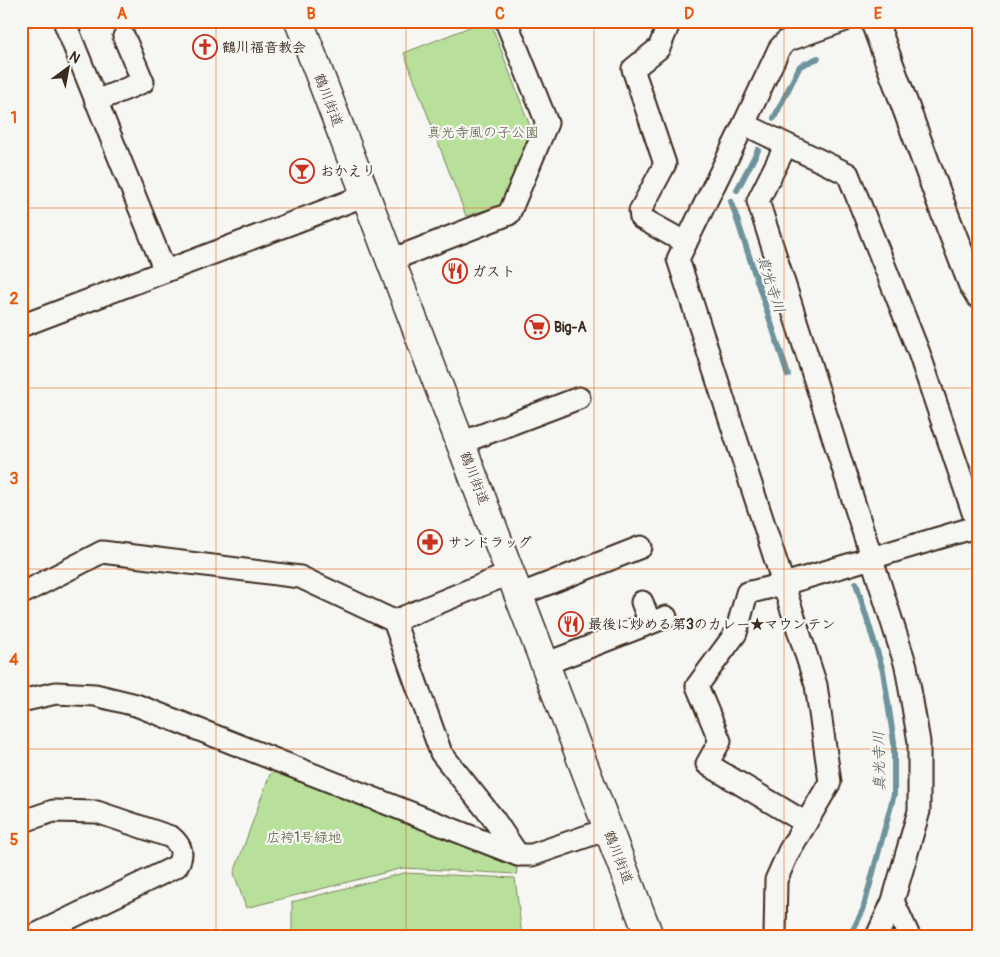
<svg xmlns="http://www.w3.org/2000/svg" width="1000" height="957" font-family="Pangolin,'Klee One',sans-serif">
	<rect width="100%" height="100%" fill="#f6f6f2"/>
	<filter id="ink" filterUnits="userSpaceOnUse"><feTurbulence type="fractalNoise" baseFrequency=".02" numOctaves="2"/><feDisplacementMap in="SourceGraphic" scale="10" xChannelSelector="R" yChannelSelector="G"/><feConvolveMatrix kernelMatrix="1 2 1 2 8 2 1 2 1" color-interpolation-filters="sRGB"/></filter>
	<g filter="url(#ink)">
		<g fill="#b8e09b" stroke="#7a855c">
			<polygon points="485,21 490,21 533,134 502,205 466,216 404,53"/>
			<polygon points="280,770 516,863 517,874 403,868 246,908 234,873 270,774"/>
			<polygon points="404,873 515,878 522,936 292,936 292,902"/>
		</g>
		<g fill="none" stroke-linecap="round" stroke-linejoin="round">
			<g stroke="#6d939c" stroke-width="6">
				<polyline points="774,118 800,66 818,58"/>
				<polyline points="737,190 758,150"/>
				<polyline points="731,201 788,375"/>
				<polyline points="850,936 863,910 894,794 894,742 883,671 856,583"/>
			</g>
			<defs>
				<g id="minor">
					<polyline points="64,21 165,271"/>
					<polyline points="670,21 659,48 633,69 665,164 640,211 641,218 686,243"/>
					<polyline points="843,21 786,41 779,49 744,124 848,174 919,353 979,530"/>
					<polyline points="96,101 143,82 124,37"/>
					<polyline points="744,124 678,259 816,685 830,782 806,823"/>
					<polyline points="786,145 758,201 906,666 919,742 919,811 893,901 877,936"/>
					<polyline points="391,260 509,214 547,123 506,21"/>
					<polyline points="21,326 366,195"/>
					<polyline points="461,443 579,398"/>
					<polyline points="21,594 102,552 300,577 394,621 441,753 493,818 518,855"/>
					<polyline points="519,595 641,547"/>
					<polyline points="642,602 650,623"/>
					<polyline points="394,621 511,573"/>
					<polyline points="545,664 666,617"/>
					<polyline points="21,701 56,693 95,695 136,705 518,855 532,855 608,829"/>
					<path d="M21 822 53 811 97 812 171 837C182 846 184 854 177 866L33 936"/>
					<polyline points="893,901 909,936"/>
					<polyline points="775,936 776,880 789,851 806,823 707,764 720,741 697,686 736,633 747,593 784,584 979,526"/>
				</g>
				<polyline id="tertiary" points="874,21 946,217 972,284 979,295"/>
				<polyline id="secondary" points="299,21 649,936"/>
			</defs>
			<use href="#minor" stroke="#3b2a1e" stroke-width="25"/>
			<use href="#tertiary" stroke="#3b2a1e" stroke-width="30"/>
			<use href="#secondary" stroke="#3b2a1e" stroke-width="31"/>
			<use href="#minor" stroke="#f6f6f2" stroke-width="21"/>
			<use href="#tertiary" stroke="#f6f6f2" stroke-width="26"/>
			<use href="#secondary" stroke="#f6f6f2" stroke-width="28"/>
		</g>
	</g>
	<path fill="none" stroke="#e8590c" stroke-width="1" stroke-opacity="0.55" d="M216 21V936M406 21V936M594 21V936M784 21V936M21 208H979M21 388H979M21 569H979M21 749H979"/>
	<defs>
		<symbol id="church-ring" viewBox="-11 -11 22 22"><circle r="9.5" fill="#f6f6f2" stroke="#c8321e" stroke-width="1.5"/><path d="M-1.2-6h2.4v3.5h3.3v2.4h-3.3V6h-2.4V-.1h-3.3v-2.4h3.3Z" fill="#c8321e"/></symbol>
		<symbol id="bar-ring" viewBox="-11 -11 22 22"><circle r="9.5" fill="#f6f6f2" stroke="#c8321e" stroke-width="1.5"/><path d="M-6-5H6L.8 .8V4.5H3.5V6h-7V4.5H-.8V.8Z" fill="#c8321e"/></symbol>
		<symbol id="restaurant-ring" viewBox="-11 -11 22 22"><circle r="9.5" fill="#f6f6f2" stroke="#c8321e" stroke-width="1.5"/><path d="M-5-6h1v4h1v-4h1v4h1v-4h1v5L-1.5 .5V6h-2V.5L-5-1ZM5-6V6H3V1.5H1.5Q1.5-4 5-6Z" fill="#c8321e"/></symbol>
		<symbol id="supermarket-ring" viewBox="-11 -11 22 22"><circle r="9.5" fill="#f6f6f2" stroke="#c8321e" stroke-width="1.5"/><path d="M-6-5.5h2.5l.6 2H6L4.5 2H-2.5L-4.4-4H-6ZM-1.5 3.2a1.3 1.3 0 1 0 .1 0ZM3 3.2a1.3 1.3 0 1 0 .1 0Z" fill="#c8321e"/></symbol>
		<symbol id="pharmacy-ring" viewBox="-11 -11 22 22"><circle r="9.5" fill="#f6f6f2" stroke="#c8321e" stroke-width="1.5"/><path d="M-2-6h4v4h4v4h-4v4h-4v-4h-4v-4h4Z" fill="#c8321e"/></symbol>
	</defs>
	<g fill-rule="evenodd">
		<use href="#church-ring" x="191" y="33" width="28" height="28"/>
		<use href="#bar-ring" x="288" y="157" width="28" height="28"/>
		<use href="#restaurant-ring" x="441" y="257" width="28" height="28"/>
		<use href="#supermarket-ring" x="523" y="313" width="28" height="28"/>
		<use href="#pharmacy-ring" x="416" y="528" width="28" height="28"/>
		<use href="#restaurant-ring" x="557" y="610" width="28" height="28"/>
	</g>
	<g text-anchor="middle" stroke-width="4.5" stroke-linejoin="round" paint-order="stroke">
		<g font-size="14" font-weight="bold" fill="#3b2a1e" stroke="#f6f6f2" text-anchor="start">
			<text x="222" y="52">鶴川福音教会</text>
			<text x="320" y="176">おかえり</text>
			<text x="472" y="276">ガスト</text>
			<text x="554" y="332">Big-A</text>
			<text x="448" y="547">サンドラッグ</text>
			<text x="588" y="629">最後に炒める第3のカレー★マウンテン</text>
		</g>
		<g font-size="14" fill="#3b2a1e" stroke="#f6f6f2">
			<text transform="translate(329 100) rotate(69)" y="5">鶴川街道</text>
			<text transform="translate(475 478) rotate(69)" y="5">鶴川街道</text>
			<text transform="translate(619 857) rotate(69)" y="5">鶴川街道</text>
		</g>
		<g font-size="14" fill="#5a583d" stroke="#f6f6f2">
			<text x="483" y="137">真光寺風の子公園</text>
			<text x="304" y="842">広袴1号緑地</text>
		</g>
		<g font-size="15" font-style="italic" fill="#505652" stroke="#f6f6f2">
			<text transform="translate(771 284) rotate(72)" y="5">真光寺川</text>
			<text transform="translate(879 761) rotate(-91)" y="5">真光寺川</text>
		</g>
	</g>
	<rect width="1000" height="957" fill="none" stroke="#f6f6f2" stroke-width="55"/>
	<g transform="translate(68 68) rotate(32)" stroke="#f6f6f2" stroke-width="4" paint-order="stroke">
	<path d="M0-4L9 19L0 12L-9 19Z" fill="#3b2a1e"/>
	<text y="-8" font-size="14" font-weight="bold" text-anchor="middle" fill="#3b2a1e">N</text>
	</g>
	<rect x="28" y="28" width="944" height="902" fill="none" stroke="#e8590c" stroke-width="2"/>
	<g font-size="16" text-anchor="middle" font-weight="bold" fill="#e8590c">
		<text x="122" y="19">A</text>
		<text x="311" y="19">B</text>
		<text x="500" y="19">C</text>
		<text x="689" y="19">D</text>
		<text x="878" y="19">E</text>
		<text x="14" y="123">1</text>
		<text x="14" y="304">2</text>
		<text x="14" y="484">3</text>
		<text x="14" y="665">4</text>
		<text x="14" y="845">5</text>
	</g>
</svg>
